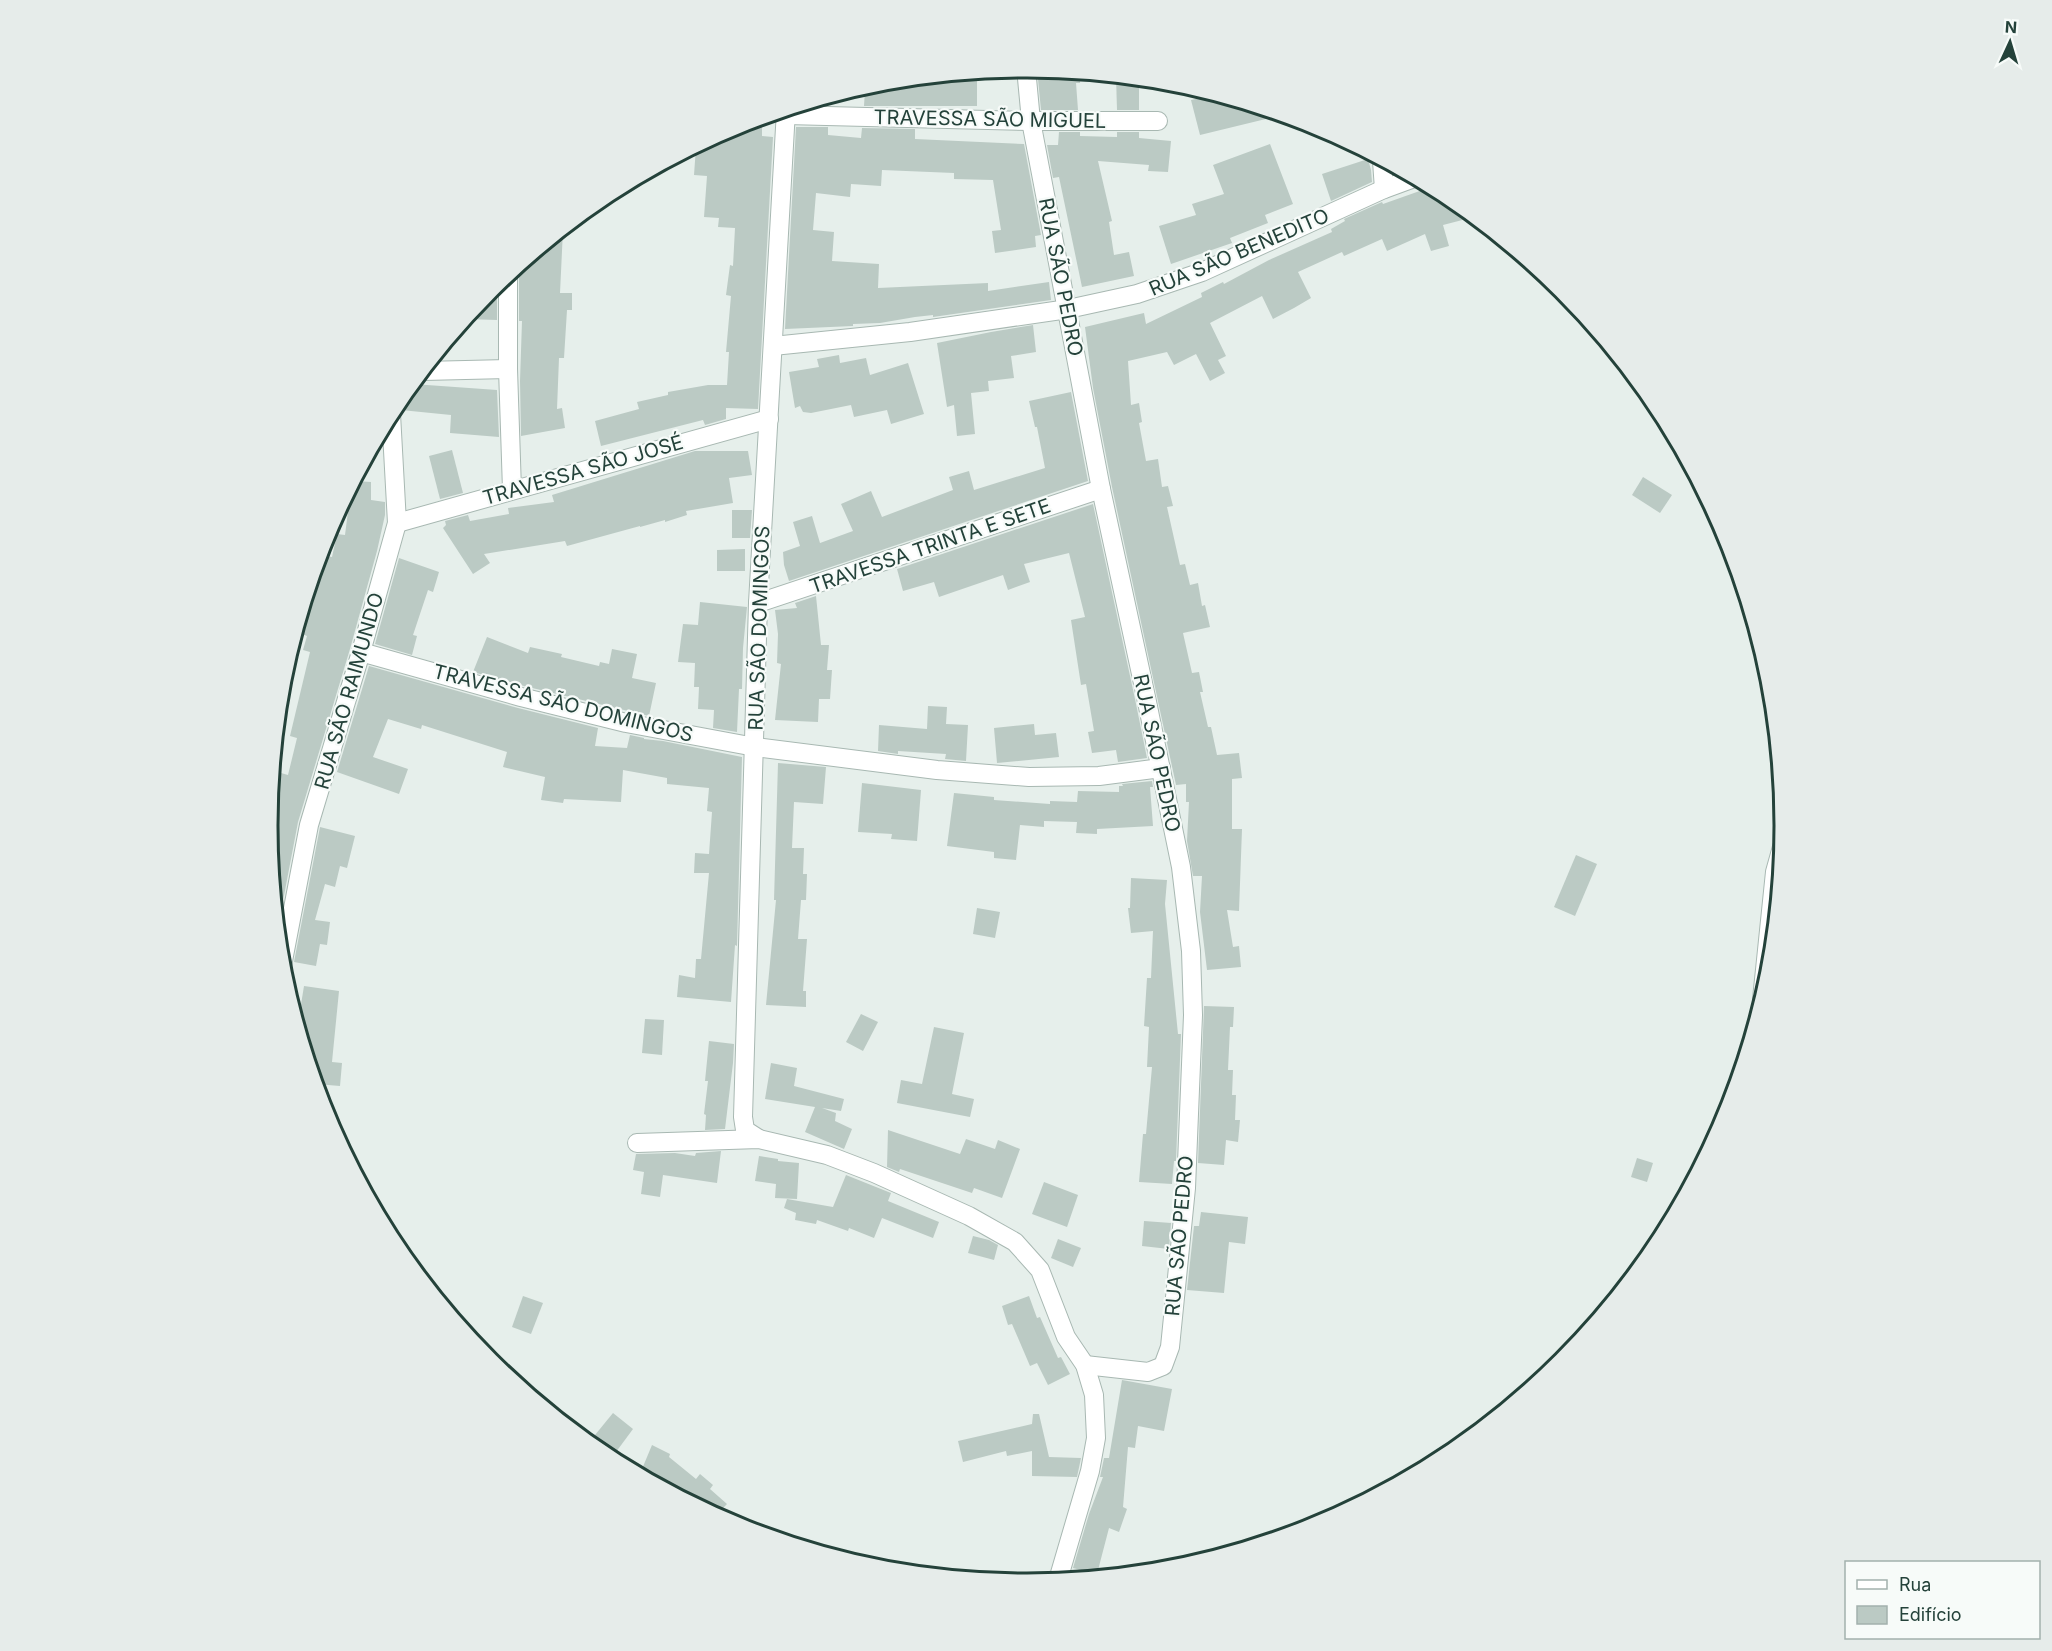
<svg xmlns="http://www.w3.org/2000/svg" width="2052" height="1651" font-family="Inter,sans-serif">
	<rect width="100%" height="100%" fill="#e6efeb"/>
	<g fill="#bbcac4">
		<polygon points="1037,69 1081,73 1080,83 1076,83 1078,110 1041,110"/>
		<polygon points="977,72 977,106 864,106 865,89 894,91 894,80"/>
		<polygon points="1116,76 1139,79 1139,110 1117,110"/>
		<polygon points="1215,95 1232,100 1282,115 1200,135 1191,100"/>
		<polygon points="831,96 830,105 805,104 819,100"/>
		<polygon points="762,117 762,136 773,137 758,409 726,408 726,419 705,425 703,420 601,446 595,421 639,409 637,402 668,395 668,392 708,385 727,385 729,352 726,352 731,296 726,295 730,265 733,266 735,228 718,227 719,218 704,217 707,176 694,175 696,147 736,125"/>
		<polygon points="796,127 828,127 828,135 861,138 862,128 915,129 915,139 1024,144 1041,235 1035,236 1036,247 995,253 992,231 1001,230 993,180 954,179 954,173 882,170 881,186 851,184 850,197 816,193 813,230 834,232 832,261 879,264 878,288 988,283 988,291 1049,282 1051,300 933,317 933,315 915,317 880,323 853,324 853,326 785,329"/>
		<polygon points="1059,132 1080,132 1080,136 1117,137 1117,132 1139,132 1139,138 1171,141 1168,172 1148,171 1149,165 1098,161 1112,221 1109,222 1114,255 1129,252 1134,276 1082,287 1059,177 1053,178 1047,145 1058,145"/>
		<polygon points="1270,144 1293,204 1265,215 1268,223 1230,238 1232,243 1171,264 1159,226 1196,215 1192,204 1224,194 1213,165"/>
		<polygon points="1368,159 1371,170 1372,182 1331,201 1322,174"/>
		<polygon points="1431,187 1447,195 1474,217 1443,225 1449,246 1431,251 1425,234 1387,251 1382,239 1344,256 1342,252 1298,272 1311,298 1294,308 1273,319 1262,296 1210,323 1226,356 1218,360 1225,373 1210,381 1196,354 1174,365 1167,352 1128,361 1131,405 1139,403 1142,422 1139,423 1146,461 1158,459 1162,487 1168,486 1173,506 1167,507 1180,565 1185,564 1190,585 1198,583 1202,606 1205,605 1210,627 1183,633 1192,673 1199,672 1203,692 1200,692 1208,727 1211,727 1217,755 1239,753 1242,778 1232,779 1232,829 1242,829 1239,911 1227,910 1233,947 1239,946 1241,967 1207,970 1200,912 1202,876 1193,876 1187,841 1189,802 1186,802 1186,784 1176,785 1112,487 1093,388 1085,327 1144,313 1146,324 1202,297 1201,293 1223,282 1224,284 1269,260 1332,232 1331,229 1345,221 1344,219 1382,202 1383,204"/>
		<polygon points="563,230 560,293 572,293 572,310 567,310 564,358 559,358 557,409 562,408 565,428 521,436 520,381 522,321 519,321 519,275 516,268"/>
		<polygon points="497,284 497,320 466,319 490,289"/>
		<polygon points="1033,325 1036,352 1011,356 1014,378 988,381 989,391 971,393 975,434 957,436 954,405 947,407 937,343 991,332"/>
		<polygon points="839,355 840,363 866,358 870,375 908,363 924,414 891,424 887,410 854,417 851,405 811,413 803,412 800,406 795,408 789,372 819,367 817,359"/>
		<polygon points="413,384 497,390 499,437 450,433 451,415 401,410 401,398"/>
		<polygon points="1071,392 1088,481 789,581 784,565 783,552 800,546 793,522 812,516 820,543 853,531 841,504 871,491 882,517 953,490 949,477 969,471 974,490 1045,468 1037,427 1035,427 1029,401"/>
		<polygon points="452,450 463,493 440,499 429,456"/>
		<polygon points="695,451 748,451 752,475 729,478 733,503 686,511 687,515 665,522 665,520 640,527 640,526 567,546 565,541 484,554 490,563 473,574 443,528 446,525 445,521 468,515 470,521 509,514 508,508 554,502 552,495"/>
		<polygon points="1643,477 1672,495 1660,513 1632,495"/>
		<polygon points="355,481 371,482 371,500 385,502 385,515 377,551 350,649 298,822 278,927 268,825 269,811 281,773 288,775 297,738 290,736 310,652 303,650 307,636 302,634 326,556 332,557 337,534 345,535 351,488"/>
		<polygon points="1093,504 1135,699 1147,758 1118,762 1116,750 1092,753 1088,732 1094,731 1086,684 1081,685 1071,620 1085,617 1069,553 1024,564 1030,582 1008,590 1003,575 939,597 934,582 903,591 897,569"/>
		<polygon points="732,510 752,510 750,538 732,538"/>
		<polygon points="745,549 745,571 717,571 717,550"/>
		<polygon points="399,558 439,572 433,592 428,590 413,635 417,636 412,655 375,644"/>
		<polygon points="816,596 821,645 829,645 827,670 832,670 830,699 819,699 818,722 775,720 781,664 777,663 778,634 775,610 797,608 795,603"/>
		<polygon points="700,602 747,607 743,648 742,689 739,689 737,732 713,728 714,710 698,709 699,687 694,687 695,663 678,662 683,624 698,625"/>
		<polygon points="487,637 528,653 530,647 562,654 561,657 599,666 600,662 609,664 612,649 637,654 632,678 656,683 649,716 524,686 473,672"/>
		<polygon points="369,666 518,708 598,728 595,746 627,748 630,735 644,738 644,739 663,741 742,757 737,946 735,945 731,1002 677,997 679,975 695,978 696,959 701,959 709,873 694,873 695,853 709,854 712,812 707,811 709,788 667,784 667,778 623,770 621,802 564,799 563,803 541,800 545,777 503,767 507,752 422,725 421,729 388,719 373,757 408,769 399,794 337,772"/>
		<polygon points="928,706 947,707 946,724 968,725 966,761 945,759 946,754 898,751 898,754 878,751 879,725 927,729"/>
		<polygon points="1034,724 1035,735 1056,733 1059,757 997,763 994,728"/>
		<polygon points="778,763 826,767 823,804 794,802 792,848 804,848 803,874 807,874 806,900 801,900 798,939 807,939 803,991 806,991 806,1007 766,1005 776,900 774,900"/>
		<polygon points="1152,781 1153,787 1150,787 1153,826 1097,829 1097,834 1076,833 1077,822 1044,821 1044,827 1020,825 1016,860 994,858 994,852 947,846 954,793 994,797 994,800 1050,804 1050,801 1077,802 1078,791 1119,792 1119,786 1123,786 1122,784"/>
		<polygon points="862,783 921,790 917,841 891,839 892,834 858,832"/>
		<polygon points="320,827 355,836 347,868 340,866 335,887 325,884 315,920 330,922 327,945 320,944 316,966 294,962"/>
		<polygon points="1576,855 1597,864 1575,916 1554,907"/>
		<polygon points="1131,878 1167,880 1165,904 1178,1034 1181,1034 1176,1161 1174,1161 1172,1184 1139,1182 1143,1134 1146,1134 1152,1067 1147,1067 1149,1027 1144,1026 1147,978 1151,978 1153,931 1131,933 1128,908 1130,908"/>
		<polygon points="977,908 1000,912 995,938 973,934"/>
		<polygon points="304,986 339,991 332,1062 342,1063 340,1086 316,1084 298,1023"/>
		<polygon points="1204,1006 1234,1007 1233,1027 1230,1027 1228,1070 1233,1070 1232,1095 1236,1095 1235,1120 1240,1120 1238,1142 1226,1140 1224,1165 1198,1163"/>
		<polygon points="861,1014 878,1022 863,1051 846,1042"/>
		<polygon points="645,1019 664,1020 662,1055 642,1053"/>
		<polygon points="934,1027 964,1033 952,1094 974,1099 970,1117 897,1103 901,1080 922,1084"/>
		<polygon points="709,1041 734,1044 733,1063 725,1129 705,1130 706,1115 704,1114 708,1081 705,1081"/>
		<polygon points="771,1063 797,1068 794,1086 844,1099 841,1111 822,1108 836,1113 835,1121 852,1129 844,1149 805,1132 815,1107 765,1099"/>
		<polygon points="888,1130 960,1154 966,1139 995,1149 998,1140 1020,1149 1002,1198 974,1188 972,1193 900,1169 899,1172 887,1167"/>
		<polygon points="721,1151 717,1183 663,1175 660,1197 641,1194 644,1172 633,1170 636,1154 675,1153 695,1156 696,1153"/>
		<polygon points="759,1156 778,1159 778,1161 799,1163 797,1199 775,1198 776,1184 755,1181"/>
		<polygon points="1637,1158 1653,1163 1647,1182 1631,1177"/>
		<polygon points="846,1175 891,1193 888,1201 939,1222 933,1238 882,1218 874,1238 849,1228 848,1231 817,1220 816,1224 795,1220 796,1213 784,1208 787,1199 833,1207"/>
		<polygon points="1044,1182 1078,1195 1067,1227 1032,1214"/>
		<polygon points="1201,1212 1248,1217 1245,1244 1229,1242 1224,1293 1187,1290 1194,1226 1199,1226"/>
		<polygon points="1144,1221 1171,1223 1169,1249 1142,1246"/>
		<polygon points="973,1236 989,1240 998,1245 994,1260 968,1253"/>
		<polygon points="1058,1239 1081,1248 1073,1267 1051,1258"/>
		<polygon points="523,1296 543,1303 531,1334 512,1327"/>
		<polygon points="1029,1296 1037,1318 1040,1317 1058,1358 1061,1357 1070,1374 1048,1385 1037,1363 1030,1366 1012,1324 1008,1325 1002,1306"/>
		<polygon points="1122,1380 1172,1389 1164,1431 1138,1426 1135,1448 1128,1447 1123,1507 1127,1509 1119,1532 1109,1528 1097,1574 1073,1568 1089,1514 1103,1477 1100,1477 1104,1458 1109,1458"/>
		<polygon points="613,1413 633,1429 616,1452 595,1435"/>
		<polygon points="1033,1414 1039,1414 1049,1457 1081,1458 1077,1477 1032,1476 1032,1451 1007,1456 1006,1451 963,1462 958,1441 1032,1424"/>
		<polygon points="652,1445 670,1454 669,1457 696,1479 700,1474 713,1485 710,1489 727,1504 716,1515 664,1488 669,1481 642,1469"/>
	</g>
	<g fill="none" stroke-linecap="round" stroke-linejoin="round">
		<defs>
			<g id="minor">
				<polyline points="1026,68 1031,121 1101,489 1146,697 1181,867 1191,951 1193,1015 1186,1188 1170,1347 1163,1366 1148,1372 1085,1365"/>
				<polyline points="786,115 1031,121 1158,121"/>
				<polyline points="1382,161 1384,189"/>
				<polyline points="508,275 508,369 512,490"/>
				<polyline points="773,346 910,332 1068,309 1137,294 1202,272 1384,189 1414,178"/>
				<polyline points="423,371 508,369"/>
				<polyline points="397,523 769,419"/>
				<polyline points="758,603 1101,489"/>
				<polyline points="361,652 521,697 626,723 755,747 937,770 1029,777 1099,776 1161,768"/>
				<polyline points="282,966 309,825 361,652 397,523 391,414"/>
				<polyline points="1762,999 1775,872 1782,847"/>
				<polyline points="759,1139 745,1130 743,1117 758,603 786,110"/>
				<polyline points="637,1143 759,1139 827,1155 874,1173 969,1216 1015,1242 1040,1270 1066,1337 1085,1365 1094,1395 1096,1438 1090,1471 1058,1580"/>
			</g>
		</defs>
		<use href="#minor" stroke="#a8b8b2" stroke-width="20"/>
		<use href="#minor" stroke="#fff" stroke-width="18"/>
	</g>
	<g text-anchor="middle" stroke-width="4.5" stroke-linejoin="round" paint-order="stroke">
		<g font-size="20" fill="#24423a" stroke="#f7fbf9">
			<text transform="translate(990 119) rotate(1)" y="7">TRAVESSA SÃO MIGUEL</text>
			<text transform="translate(1239 252) rotate(-23)" y="7">RUA SÃO BENEDITO</text>
			<text transform="translate(1061 277) rotate(79)" y="7">RUA SÃO PEDRO</text>
			<text transform="translate(583 470) rotate(-16)" y="7">TRAVESSA SÃO JOSÉ</text>
			<text transform="translate(930 546) rotate(-19)" y="7">TRAVESSA TRINTA E SETE</text>
			<text transform="translate(759 628) rotate(-88)" y="7">RUA SÃO DOMINGOS</text>
			<text transform="translate(349 691) rotate(-74)" y="7">RUA SÃO RAIMUNDO</text>
			<text transform="translate(563 703) rotate(14)" y="7">TRAVESSA SÃO DOMINGOS</text>
			<text transform="translate(1157 753) rotate(78)" y="7">RUA SÃO PEDRO</text>
			<text transform="translate(1179 1236) rotate(-85)" y="7">RUA SÃO PEDRO</text>
		</g>
	</g>
	<path d="M0 0H2052V1651H0ZM1025 78H1027A747 747 0 0 1 1774 825V826A747 747 0 0 1 1027 1573H1025A747 747 0 0 1 278 826V825A747 747 0 0 1 1025 78Z" fill="#e6ecea" fill-rule="evenodd"/>
	<path fill="none" stroke="#24423a" stroke-width="3" d="M1025 78H1027A747 747 0 0 1 1774 825V826A747 747 0 0 1 1027 1573H1025A747 747 0 0 1 278 826V825A747 747 0 0 1 1025 78Z"/>
	<rect x="1845" y="1561" width="195" height="78" fill="#f7fbf9" stroke="#a3b1ad" stroke-width="1.5"/>
	<rect x="1857" y="1580" width="30" height="9" fill="#ffffff" stroke="#a3b1ad" stroke-width="1.5"/>
	<text x="1899" y="1591" font-size="18" fill="#24423a">Rua</text>
	<rect x="1857" y="1606" width="30" height="18" fill="#bbcac4" stroke="#a3b1ad" stroke-width="1.5"/>
	<text x="1899" y="1621" font-size="18" fill="#24423a">Edifício</text>
	<g transform="translate(2010 42) rotate(4)" stroke="#f7fbf9" stroke-width="4.5" paint-order="stroke">
	<path d="M0-4.5L10 22L0 15L-10 22Z" fill="#24423a"/>
	<text y="-9" font-size="16" font-weight="bold" text-anchor="middle" fill="#24423a">N</text>
	</g>
</svg>
